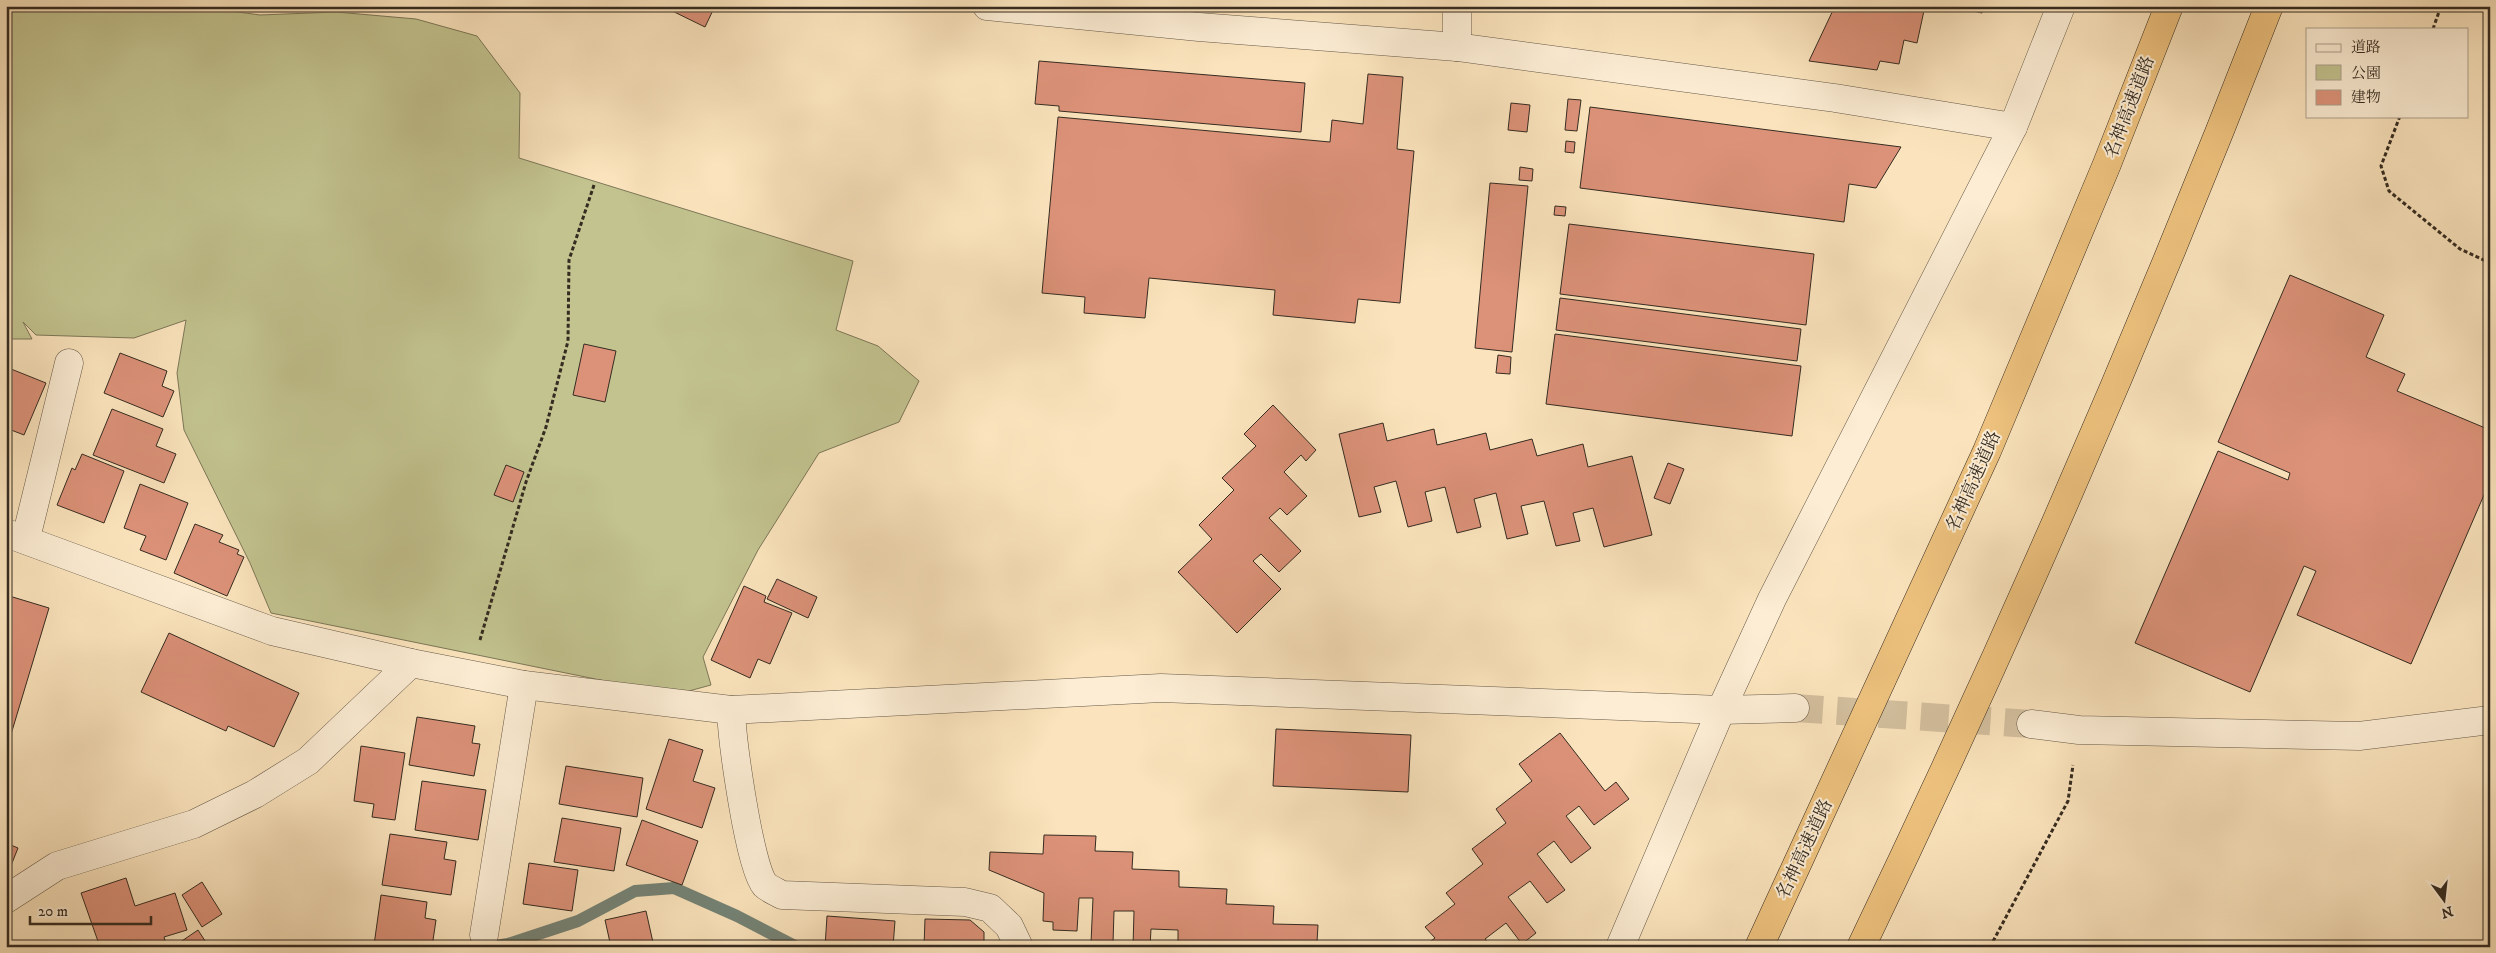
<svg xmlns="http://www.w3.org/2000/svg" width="2496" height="953" font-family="'IM FELL DW Pica','Noto Serif JP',serif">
	<rect width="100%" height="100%" fill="#fbe4bd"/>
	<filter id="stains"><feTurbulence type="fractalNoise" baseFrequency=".004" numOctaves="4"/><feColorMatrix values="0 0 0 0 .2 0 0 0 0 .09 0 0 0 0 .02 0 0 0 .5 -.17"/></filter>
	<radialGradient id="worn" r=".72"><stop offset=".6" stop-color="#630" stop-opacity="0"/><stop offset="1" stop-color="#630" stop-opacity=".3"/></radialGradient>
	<polygon fill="#c2c38f" stroke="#7c7758" points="6,6 194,6 260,15 336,12 416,19 477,36 520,93 519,158 853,261 836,330 878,346 919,381 899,422 819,453 758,550 703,657 711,685 674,695 271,613 250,563 184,430 177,373 186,320 134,338 36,335 23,322 32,339 11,339 6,344"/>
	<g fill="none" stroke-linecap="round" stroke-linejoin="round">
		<polyline stroke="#758477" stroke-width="12" points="489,947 508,944 578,921 635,891 674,888 737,916 797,947"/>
	</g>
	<g fill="#dc9279" stroke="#352b21">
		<polygon points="662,6 715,6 705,27"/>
		<polygon points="1835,6 1925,6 1917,43 1904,40 1899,64 1880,61 1877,70 1809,61"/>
		<polygon points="1952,6 1984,6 1982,13"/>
		<polygon points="1039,61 1305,83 1301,132 1059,111 1059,106 1035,104"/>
		<polygon points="1368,74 1403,77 1397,149 1414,151 1400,303 1358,299 1355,323 1273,315 1275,290 1149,278 1145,318 1084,313 1085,297 1042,293 1058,117 1330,142 1332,120 1363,124"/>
		<polygon points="1568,99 1581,100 1577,131 1565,130"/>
		<polygon points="1511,103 1530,105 1527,132 1508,130"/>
		<polygon points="1590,107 1901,147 1876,188 1849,184 1844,222 1580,188"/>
		<polygon points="1566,141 1575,142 1574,153 1565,152"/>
		<polygon points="1520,167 1533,169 1532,181 1519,180"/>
		<polygon points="1490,183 1528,186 1512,352 1475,348"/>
		<polygon points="1555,206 1566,207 1565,216 1554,215"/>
		<polygon points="1569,224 1814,254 1806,325 1560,294"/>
		<polygon points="2290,275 2384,315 2366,357 2405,374 2397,391 2490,430 2490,481 2411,664 2297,615 2316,571 2304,566 2250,692 2135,643 2218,451 2288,480 2290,473 2218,442"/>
		<polygon points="1560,298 1801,329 1797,361 1556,330"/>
		<polygon points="1555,334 1801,366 1792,436 1546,404"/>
		<polygon points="584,344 616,351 605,402 573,395"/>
		<polygon points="120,353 167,371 162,386 174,391 163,417 104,393"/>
		<polygon points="1498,355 1511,357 1510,374 1496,373"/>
		<polygon points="6,367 46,383 24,435 6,428"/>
		<polygon points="1273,405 1316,450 1306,461 1301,455 1284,472 1307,496 1287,515 1280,508 1269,518 1301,551 1279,572 1261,554 1253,561 1281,589 1237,633 1178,572 1212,539 1199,525 1234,490 1222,478 1256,446 1244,434"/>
		<polygon points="112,409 163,429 156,446 176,454 164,483 93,455"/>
		<polygon points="1383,423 1387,441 1434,429 1437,445 1486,433 1490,450 1532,439 1537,456 1583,444 1588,467 1632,456 1652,535 1604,547 1593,508 1573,513 1580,541 1556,546 1544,501 1521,506 1528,534 1507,539 1496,493 1474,499 1481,527 1457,533 1445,487 1425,492 1432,521 1408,527 1396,481 1374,487 1381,512 1359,517 1339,434"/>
		<polygon points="82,454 124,471 104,523 57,505 72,468 75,470"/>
		<polygon points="1668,463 1684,469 1670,504 1654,498"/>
		<polygon points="506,465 524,472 513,502 494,495"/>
		<polygon points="140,484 188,503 166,560 140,550 146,536 124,528"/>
		<polygon points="195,524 223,535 219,542 239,550 237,554 244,557 227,596 174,573"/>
		<polygon points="777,579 817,597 808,618 767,599"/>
		<polygon points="744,586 766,596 764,602 792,613 770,664 758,659 750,678 711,660"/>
		<polygon points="6,595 49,608 6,751"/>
		<polygon points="169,633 299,693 274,747 228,726 226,731 141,692"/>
		<polygon points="417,717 475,726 472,743 480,744 474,776 409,765"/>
		<polygon points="1276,729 1411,735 1408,792 1273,786"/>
		<polygon points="1560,733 1605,791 1616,782 1629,799 1594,825 1579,806 1566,816 1591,848 1571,863 1554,841 1537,854 1565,890 1547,903 1530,881 1508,897 1536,933 1522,944 1506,923 1485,939 1491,947 1423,947 1435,938 1425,927 1455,904 1446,893 1483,864 1472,849 1506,823 1496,809 1532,781 1519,764"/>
		<polygon points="669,739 703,750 693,781 715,788 702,828 646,809"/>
		<polygon points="361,746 405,753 395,820 372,817 374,804 354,801"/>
		<polygon points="566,766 643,778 637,817 559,804"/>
		<polygon points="422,781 486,790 478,840 415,830"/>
		<polygon points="562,818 621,828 614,871 554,862"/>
		<polygon points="642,820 698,841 682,885 626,865"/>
		<polygon points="390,834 447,842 444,859 456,861 451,895 382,885"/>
		<polygon points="1044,835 1096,836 1095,851 1133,852 1132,869 1179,871 1179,887 1227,889 1226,904 1274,906 1273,924 1318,925 1317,942 1364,943 1363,947 1178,947 1178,930 1151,929 1150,947 1133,947 1134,911 1114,911 1113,943 1091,943 1093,898 1079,898 1077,931 1053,930 1053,922 1043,921 1044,893 989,870 990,852 1043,854"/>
		<polygon points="6,843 18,848 6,878"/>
		<polygon points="529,863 578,870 572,911 523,904"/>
		<polygon points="126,878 135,906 175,893 187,930 164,937 167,947 100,947 81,893"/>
		<polygon points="202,882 222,914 202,927 182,895"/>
		<polygon points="381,895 427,902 425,918 436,920 432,947 374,945"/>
		<polygon points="646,911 654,947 611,947 605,920"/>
		<polygon points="827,916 895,921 893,947 825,947"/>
		<polygon points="925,919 970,920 984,932 984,947 924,947"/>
		<polygon points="198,930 209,947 173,947"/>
	</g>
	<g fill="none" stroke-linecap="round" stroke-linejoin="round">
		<polyline stroke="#d3bf9e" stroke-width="28" stroke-dasharray="28 14" stroke-linecap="butt" points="1795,708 2031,724"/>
		<defs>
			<g id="minor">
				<polyline points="987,6 1199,27 1457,47 1835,98 2013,127"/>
				<polyline points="1457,6 1457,47"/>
				<polyline points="6,533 272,631 411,663 524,685 731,710 1161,688 1721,710 1795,708"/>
				<polyline points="26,538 69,363"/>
				<path d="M731 710C732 739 749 867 765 885 769 889 777 892 782 895L965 902 990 908 1009 926 1019 947"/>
				<polyline points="2031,724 2079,730 2359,736 2490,720"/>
				<polyline points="6,899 57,866 194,824 255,794 308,761 411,663"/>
				<polyline points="484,935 524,685"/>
				<polyline points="1620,947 1721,710 1772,599 2013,127 2061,6"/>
			</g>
			<g id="highway">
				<polyline points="1759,947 1987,451 2107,164 2169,6"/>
				<path d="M1861 947C2009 639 2145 325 2269 6"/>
			</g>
		</defs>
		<use href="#minor" stroke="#665948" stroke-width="29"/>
		<use href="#highway" stroke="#352b21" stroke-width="29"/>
		<g stroke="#352b21" stroke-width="3" stroke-dasharray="4 2.5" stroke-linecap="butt">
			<polyline points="2433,29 2441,6"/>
			<polyline points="2400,116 2381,166 2389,191 2460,249 2490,263"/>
			<polyline points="480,640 526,482 546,427 568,341 569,260 594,185"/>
			<polyline points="1990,947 2068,801 2073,765"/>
		</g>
		<use href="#minor" stroke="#fcedd4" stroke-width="28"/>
		<use href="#highway" stroke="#eec27e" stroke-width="28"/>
	</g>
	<g text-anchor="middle" stroke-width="4" stroke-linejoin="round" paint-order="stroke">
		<g font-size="18" fill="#352b21" stroke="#fcedd4">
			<text transform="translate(2129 107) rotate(-69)" y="6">名神高速道路</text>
			<text transform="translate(1973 481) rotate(-66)" y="6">名神高速道路</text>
			<text transform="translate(1804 849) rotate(-65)" y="6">名神高速道路</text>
		</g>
	</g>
	<rect width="2496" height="953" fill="none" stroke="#fbe4bd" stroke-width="25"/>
	<rect x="8" y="8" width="2481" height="938" fill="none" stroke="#352b21" stroke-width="2.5"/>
	<rect x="12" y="12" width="2471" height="928" fill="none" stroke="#352b21"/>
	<rect x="2306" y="28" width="162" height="90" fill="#fcedd4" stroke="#ac9f8c"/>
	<rect x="2316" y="44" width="25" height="8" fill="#fcedd4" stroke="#ac9f8c"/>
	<text x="2351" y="52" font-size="15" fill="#352b21">道路</text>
	<rect x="2316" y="65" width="25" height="15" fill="#c2c38f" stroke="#ac9f8c"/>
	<text x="2351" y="78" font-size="15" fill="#352b21">公園</text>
	<rect x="2316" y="90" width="25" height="15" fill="#dc9279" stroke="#ac9f8c"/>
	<text x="2351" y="102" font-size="15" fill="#352b21">建物</text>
	<g transform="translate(2444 900) rotate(165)" stroke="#fcedd4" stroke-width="4" paint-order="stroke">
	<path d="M0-4L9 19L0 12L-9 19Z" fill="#352b21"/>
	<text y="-8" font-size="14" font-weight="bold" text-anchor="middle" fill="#352b21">N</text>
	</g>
	<path d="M30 916v8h121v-8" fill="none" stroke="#352b21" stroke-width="2.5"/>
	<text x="38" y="916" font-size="15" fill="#352b21" stroke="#fcedd4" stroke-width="4" paint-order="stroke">20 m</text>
	<rect width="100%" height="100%" filter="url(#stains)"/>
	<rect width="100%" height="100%" fill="url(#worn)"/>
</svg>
